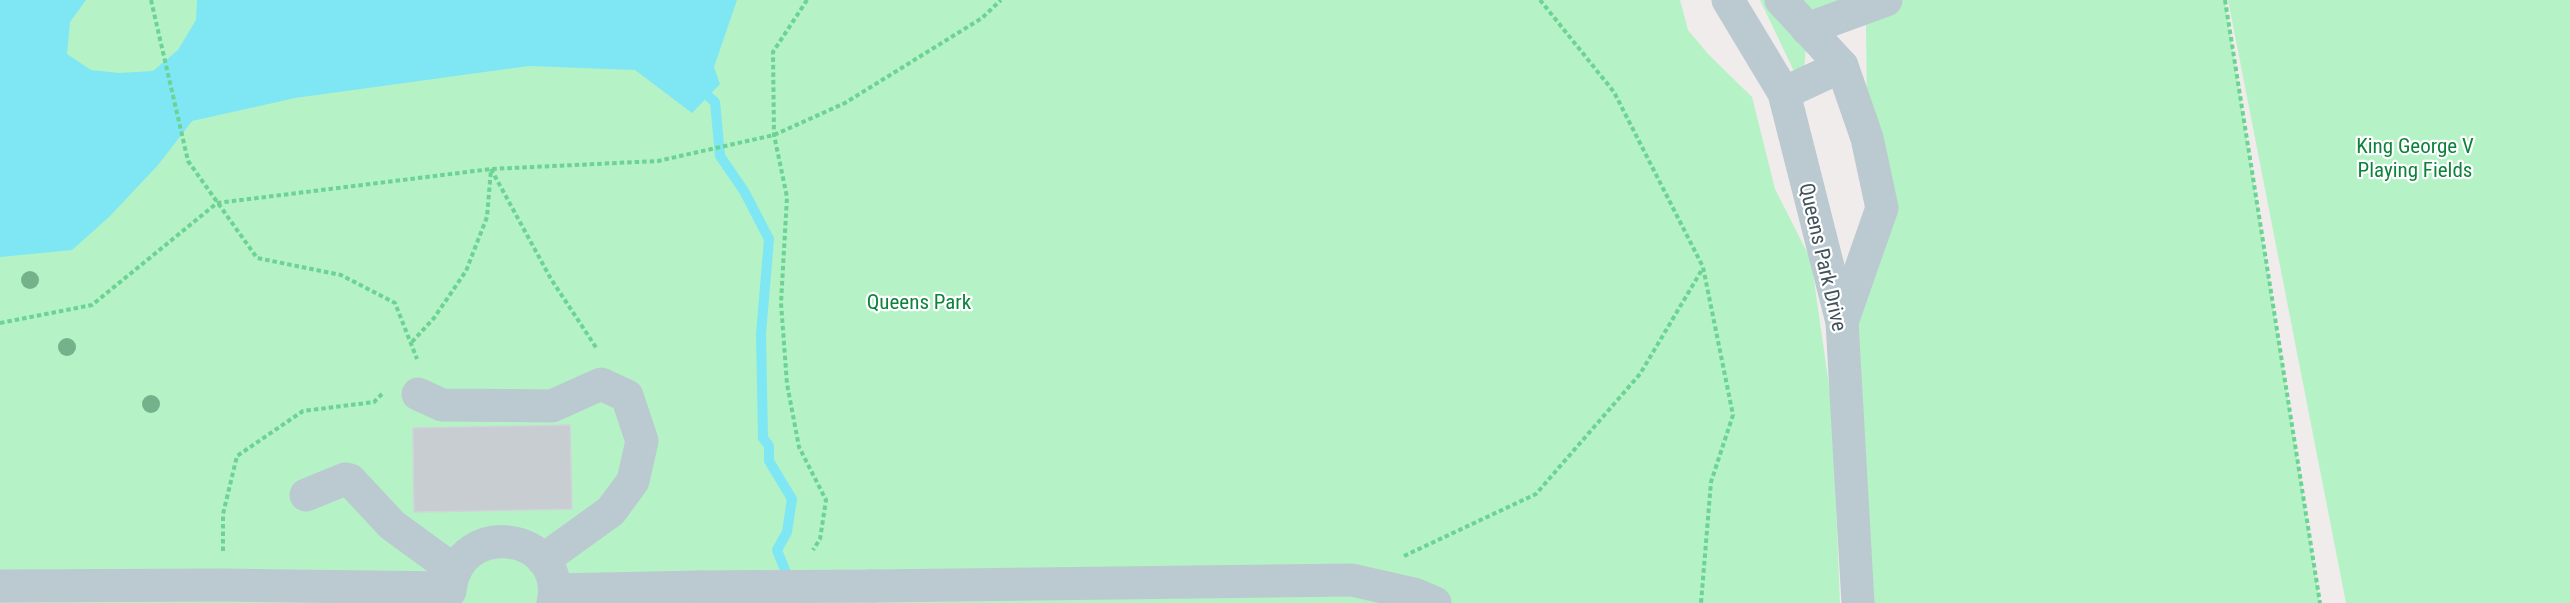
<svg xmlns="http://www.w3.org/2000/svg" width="2570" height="603" font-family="'Roboto Condensed',sans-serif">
	<rect width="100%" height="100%" fill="#f0ecec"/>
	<g fill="#b5f2c6">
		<polygon points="0,0 1680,0 1688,30 1708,54 1752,97 1775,189 1811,260 1832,406 1840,603 0,603"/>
		<polygon points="1760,0 2225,0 2320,603 1863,603 1842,322 1882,208 1867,138 1866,12 1807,29 1803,90"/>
		<polygon points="2228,0 2570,0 2570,603 2346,603"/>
	</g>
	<polygon fill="#7ee7f3" points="0,0 86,0 70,22 67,54 91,70 119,73 153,71 178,50 196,20 197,0 737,0 714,67 720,84 692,113 635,70 529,66 295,98 192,121 158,165 109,217 72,250 0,257"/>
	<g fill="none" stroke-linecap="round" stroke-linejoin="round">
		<polyline stroke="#7ee7f3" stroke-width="10" points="708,96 715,102 720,156 744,191 769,239 761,334 763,438 769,446 769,461 792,499 787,532 777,550 785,570"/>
	</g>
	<polygon fill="#c8cdd2" stroke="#d0d3d9" stroke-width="1.5" points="570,425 572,509 414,512 413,428"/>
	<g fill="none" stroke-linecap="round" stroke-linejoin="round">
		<g stroke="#6bd394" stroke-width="4" stroke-dasharray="4.5 3" stroke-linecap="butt">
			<polyline points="151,0 188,161 257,258 341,275 395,303 417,359"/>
			<polyline points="807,0 773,52 774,135 787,197 781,303 787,384 799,447 826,500 820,539 813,550"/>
			<polyline points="1540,0 1614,92 1703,267 1733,415 1711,482 1701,603"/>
			<polyline points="2225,0 2320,603"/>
			<polyline points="491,169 551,279 597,349"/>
			<polyline points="0,323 92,305 217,203 491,169 658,161 774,135 845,103 982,18 1001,0"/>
			<polyline points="412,342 434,318 466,271 487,217 491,170"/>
			<polyline points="223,551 223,514 237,456 303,411 374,402 382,394"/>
			<polyline points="1404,556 1536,494 1640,374 1703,268"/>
		</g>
		<g stroke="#bbc9d0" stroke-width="33">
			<polyline points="1728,0 1784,93 1842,322 1858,603"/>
			<polyline points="1781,0 1842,66 1867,138 1882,208 1842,322"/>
			<polyline points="1807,29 1886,0"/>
			<polyline points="1784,93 1842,66"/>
			<polyline points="418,394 442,405 552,406 601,384 627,396 642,441 633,481 611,511 543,560"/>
			<polyline points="306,495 345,479 350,480 392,525 455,571"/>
			<polyline points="0,586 223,585 450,588"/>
			<polyline points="872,586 1352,580 1414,594 1435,603"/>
			<polyline points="555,590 699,587"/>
			<path d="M450 591C458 515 568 533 553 603"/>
		</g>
		<polyline stroke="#bbc9d0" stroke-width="33" points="699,587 872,586"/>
	</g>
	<g fill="#74b28b">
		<circle cx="30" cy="280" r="9"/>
		<circle cx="67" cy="347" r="9"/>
		<circle cx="151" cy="404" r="9"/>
	</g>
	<g text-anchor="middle" stroke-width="4.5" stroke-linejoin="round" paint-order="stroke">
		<g font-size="21" fill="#0e823c" stroke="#fff">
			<text x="2415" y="153">King George V<tspan x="2415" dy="24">Playing Fields</tspan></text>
			<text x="919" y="309">Queens Park</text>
		</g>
		<g font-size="21" fill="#43535b" stroke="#fff">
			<text transform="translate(1823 257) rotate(77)" y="7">Queens Park Drive</text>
		</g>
	</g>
</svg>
